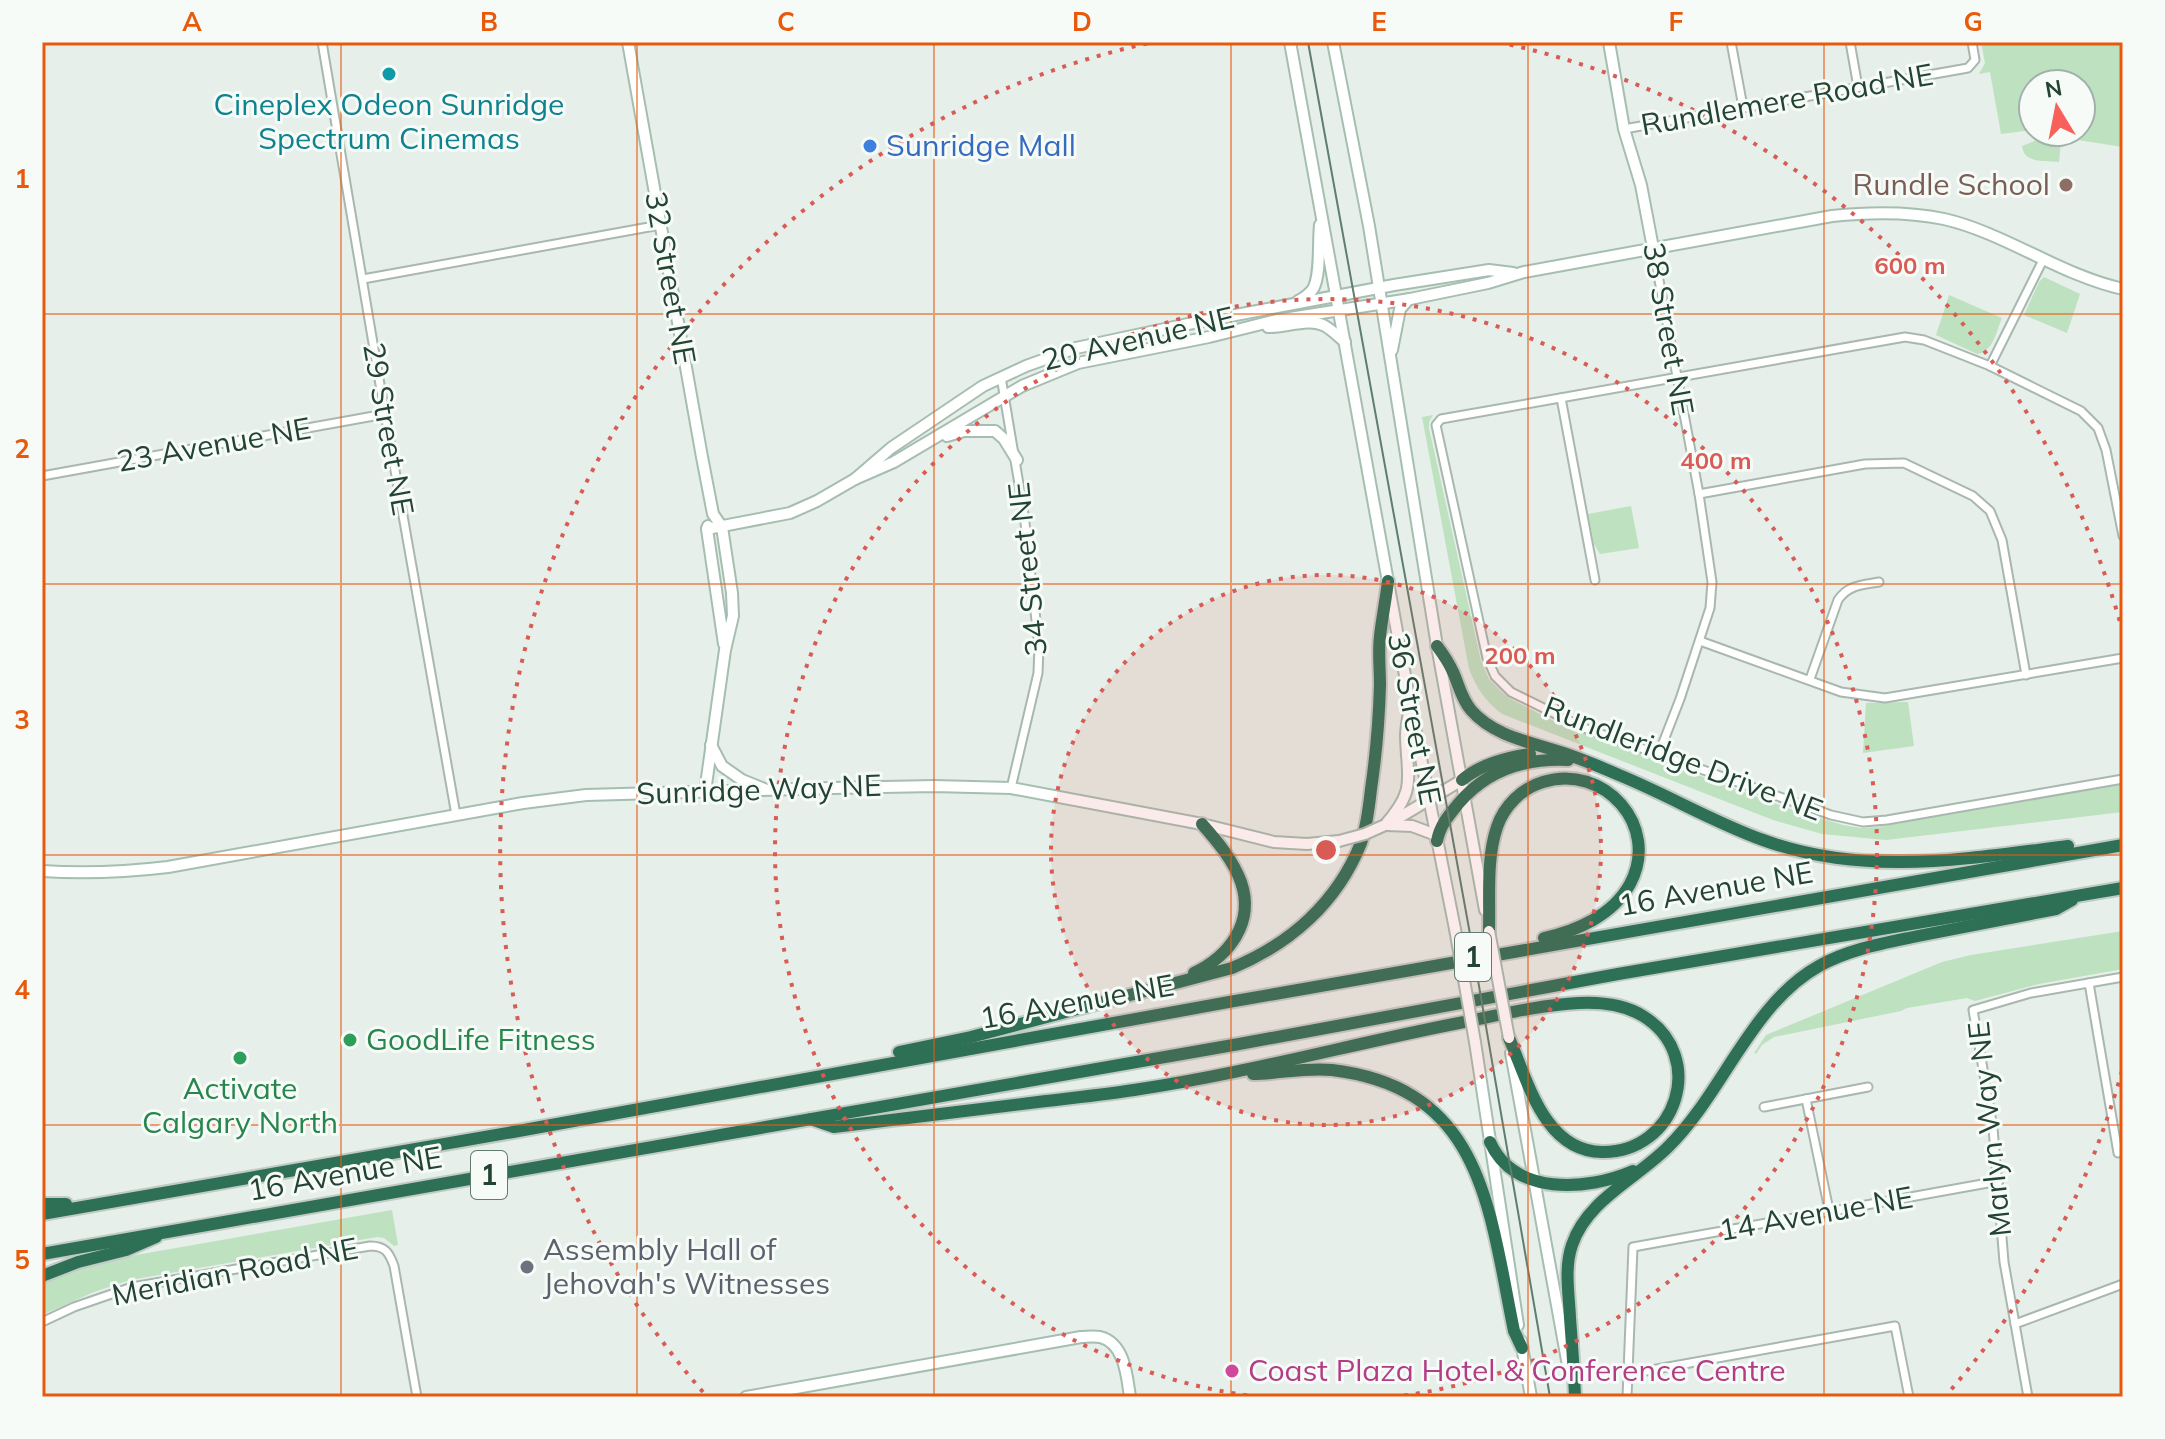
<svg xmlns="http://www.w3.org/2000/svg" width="2165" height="1439" font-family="Mulish,sans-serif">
	<rect width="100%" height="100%" fill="#e6efe9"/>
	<g fill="#bee1c0" fill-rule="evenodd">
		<path d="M1981 42H2123V147L2059 137 2061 141 2059 162C2045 160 2024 164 2022 146L2050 135 2024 131 2001 134 1990 72 1979 74 1985 63ZM2033 84H2081V132H2033Z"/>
		<polygon points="2044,277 2080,294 2067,333 2024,315 2039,282"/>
		<path d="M1949 295 2002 318C1996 332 1993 352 1977 354L1936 335Z"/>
		<path d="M1433 415 1429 422V428L1481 661 1489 679 1503 693 1511 699 1559 724 1790 809 1843 825 1861 828 1877 827 2123 784V812L1886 840 1822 834 1773 820 1502 714C1485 701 1477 689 1469 669L1422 417Z"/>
		<polygon points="1631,506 1639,548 1600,554 1594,544 1588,514"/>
		<polygon points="1908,702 1914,746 1863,753 1866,703"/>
		<polygon points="2123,931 2123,969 2039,984 1975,1001 1967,998 1907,1008 1901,1011 1774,1037 1762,1045 1756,1054 1754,1053 1766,1035 1942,962 1971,955"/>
		<polygon points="392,1210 398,1245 394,1246 384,1238 377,1237 130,1280 94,1292 42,1315 42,1284 66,1272 136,1255"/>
	</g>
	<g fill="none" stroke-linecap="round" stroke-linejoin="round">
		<defs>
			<g id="street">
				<polyline points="322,42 385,414 456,815"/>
				<polyline points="1731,42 1743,107"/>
				<polyline points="1850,42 1858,87"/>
				<polyline points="1624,129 1968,68 1975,60 1972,42"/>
				<polyline points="1653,248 1699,494 1712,582 1710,608 1680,699 1659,753"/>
				<polyline points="363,279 660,225"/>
				<polyline points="1990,366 2043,260"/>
				<polyline points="1001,377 1024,514 1039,647 1038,673 1011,788"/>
				<polyline points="1561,398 1595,580"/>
				<polyline points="42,476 385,414"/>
				<polyline points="1699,494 1865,464 1904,463 1973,496 1990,511 2002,540 2026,675"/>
				<polyline points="2123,536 2106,450 2098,428 2081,411 1990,366 1924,340 1905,337 1441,419 1436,425 1487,658 1495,676 1511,692 1584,728 1831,815 1863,822 1887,820 2123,779"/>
				<polyline points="1700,641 1841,692 1885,698 2123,658"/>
				<path d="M1810 679 1838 600C1848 585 1862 585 1879 582"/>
				<polyline points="2089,983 2118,1153"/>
				<polyline points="1806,1099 1829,1210"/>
				<polyline points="1764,1107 1868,1087"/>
				<path d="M42 1322 74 1307 132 1287 370 1246C385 1246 389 1252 394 1266L417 1397"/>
				<polyline points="2015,1324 2123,1284"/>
				<polyline points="1629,1374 1895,1326 1909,1397"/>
				<polyline points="1627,1397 1633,1247 1999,1181"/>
				<polyline points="2028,1397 2004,1262 1993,1128 1973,1010 2031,993 2123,977"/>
			</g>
			<g id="secondary">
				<polyline points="628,42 702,457 713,514 722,527 732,593 733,616 725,650 705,792"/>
				<polyline points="1290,42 1410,703 1455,929"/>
				<polyline points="1333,42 1369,226 1437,646 1485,910"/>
				<polyline points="1609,42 1624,129 1641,185 1653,248"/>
				<path d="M1298 301C1304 298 1309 294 1313 289 1321 275 1318 242 1320 225"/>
				<path d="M1268 327C1285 328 1309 317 1325 326 1332 330 1339 337 1345 342"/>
				<polyline points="1392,350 1400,309 1409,299"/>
				<polyline points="947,436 964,431 995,431 1004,439 1017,460"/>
				<path d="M855 479 894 462 1022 386 1078 363 1209 337 1277 320 1410 299 1488 283 1524 272 1832 216C1870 212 1906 211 1944 219 2005 233 2060 275 2123 289"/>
				<polyline points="708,526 707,529 724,644"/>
				<polyline points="707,529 790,513 817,501 855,479 891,448 983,386 1026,366 1076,348 1188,324 1394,285 1489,270 1513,273"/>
				<polyline points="711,745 722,766 742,780 764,789"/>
				<polyline points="1390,823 1462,780"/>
				<path d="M1385 825C1417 789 1407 779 1406 736 1406 728 1408 719 1409 711"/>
				<polyline points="1387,825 1412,826 1436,835"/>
				<path d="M42 871C85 874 126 872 168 867L523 803 586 795 832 788 934 786 1011 788 1202 824 1274 842 1307 844 1339 841"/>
				<polyline points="1475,1042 1518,1325"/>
				<polyline points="1511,1053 1569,1371"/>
				<polyline points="1521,1341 1531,1397"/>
				<path d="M746 1397 1081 1337C1086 1337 1094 1336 1100 1337 1125 1343 1127 1377 1130 1397"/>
			</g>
			<g id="highway">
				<path d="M1437 646C1443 654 1449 663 1453 672 1459 685 1461 698 1471 710 1495 738 1536 743 1569 755 1586 761 1603 768 1619 775 1668 795 1713 822 1763 840 1864 877 1964 859 2068 846"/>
				<path d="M1462 780C1481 764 1506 758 1530 754"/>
				<path d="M1437 841C1440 825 1449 815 1459 803 1487 770 1526 758 1568 760"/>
				<path d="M1489 931C1490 898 1486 859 1497 827 1504 806 1522 788 1543 782 1604 763 1661 826 1630 884 1613 915 1577 931 1544 938"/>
				<path d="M1194 973C1229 956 1255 923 1241 882 1233 860 1217 841 1202 824"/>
				<path d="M899 1052 971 1037 1232 968C1290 944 1337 903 1361 843 1367 826 1369 807 1371 789 1376 755 1379 720 1380 685 1380 669 1378 652 1380 636 1382 618 1386 599 1388 581"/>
				<path d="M1253 1074C1279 1074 1305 1067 1332 1070 1483 1088 1489 1209 1514 1331L1522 1348"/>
				<path d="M811 1119 834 1127C902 1119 970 1110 1038 1102 1070 1098 1102 1095 1134 1090 1244 1074 1351 1044 1459 1023 1499 1015 1539 1005 1579 1003 1600 1002 1625 1005 1643 1016 1708 1056 1677 1153 1602 1152 1544 1151 1528 1081 1509 1038"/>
				<path d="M1490 1142C1514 1196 1587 1191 1633 1171"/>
				<polyline points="42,1204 66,1204"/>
				<path d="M42 1214C199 1186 356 1160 513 1132 1049 1033 1586 938 2123 845"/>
				<polyline points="42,1254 1239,1044 1618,974 2123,888"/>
				<polyline points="42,1276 78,1262 126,1250 156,1237"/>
				<path d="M1575 1397C1574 1371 1572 1344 1570 1318 1569 1294 1564 1268 1572 1245 1587 1200 1636 1179 1668 1147 1723 1093 1751 1004 1819 966 1849 949 1885 943 1918 936 1964 927 2010 918 2056 909L2072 900"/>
			</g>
		</defs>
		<use href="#street" stroke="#a8b8af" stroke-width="11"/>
		<use href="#secondary" stroke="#a6beb1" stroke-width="14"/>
		<use href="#highway" stroke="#c1cac6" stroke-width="16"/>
		<use href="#street" stroke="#fff" stroke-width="7"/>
		<use href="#secondary" stroke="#fff" stroke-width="10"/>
		<use href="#highway" stroke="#2d7055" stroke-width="12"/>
		<polyline stroke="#5e7e6f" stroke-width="2" points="1308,42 1470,934 1550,1397"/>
		<defs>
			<g id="secondary-bridge">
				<polyline points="1339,841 1365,834 1385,825"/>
				<polyline points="1455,929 1475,1042"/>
				<polyline points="1489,931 1509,1038"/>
			</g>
		</defs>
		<use href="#secondary-bridge" stroke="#a6beb1" stroke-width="14" stroke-linecap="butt"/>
		<use href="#secondary-bridge" stroke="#fff" stroke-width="10"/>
	</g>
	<path fill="none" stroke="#e8590c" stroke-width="2" stroke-opacity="0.55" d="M341 42V1397M637 42V1397M934 42V1397M1231 42V1397M1528 42V1397M1824 42V1397M42 314H2123M42 584H2123M42 855H2123M42 1125H2123"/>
	<circle cx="1326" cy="850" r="275" fill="#d85c55" fill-opacity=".12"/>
	<g fill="none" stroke="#d85c55" stroke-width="4" stroke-dasharray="4 8">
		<circle cx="1326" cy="850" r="275"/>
		<path d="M1259 1397A551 551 0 1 1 1393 1397"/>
		<path d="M2122 1071A826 826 0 0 1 1949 1392M703 1392A826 826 0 0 1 1154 42M1498 42A826 826 0 0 1 2122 629"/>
	</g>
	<circle fill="#0f9aa8" stroke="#f7fbf8" stroke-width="3" cx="389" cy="74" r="8"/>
	<circle fill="#3f7fe0" stroke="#f7fbf8" stroke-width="3" cx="870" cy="146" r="8"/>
	<circle fill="#8d6e63" stroke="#f7fbf8" stroke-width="3" cx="2066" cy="185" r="8"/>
	<g fill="#2e9e5b" stroke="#f7fbf8" stroke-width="3">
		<circle cx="350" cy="1040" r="8"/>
		<circle cx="240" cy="1058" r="8"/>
	</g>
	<circle fill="#6b7280" stroke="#f7fbf8" stroke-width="3" cx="527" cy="1267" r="8"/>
	<circle fill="#d1479c" stroke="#f7fbf8" stroke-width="3" cx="1232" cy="1371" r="8"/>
	<g text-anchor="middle" stroke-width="6" stroke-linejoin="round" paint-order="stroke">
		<g fill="#f7fbf8" stroke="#637a6f" stroke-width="2">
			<rect x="1455" y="933" width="36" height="48" rx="6"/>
			<rect x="471" y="1151" width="36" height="48" rx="6"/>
		</g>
		<g font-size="28" font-weight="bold" fill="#234334">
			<text x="1473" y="967">1</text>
			<text x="489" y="1185">1</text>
		</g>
		<g font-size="30" fill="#234334" stroke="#f7fbf8">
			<text transform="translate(1787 100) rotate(-10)" y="10">Rundlemere Road NE</text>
			<text transform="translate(670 278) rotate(80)" y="10">32 Street NE</text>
			<text transform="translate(1668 329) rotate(80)" y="10">38 Street NE</text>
			<text transform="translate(1138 339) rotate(-13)" y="10">20 Avenue NE</text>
			<text transform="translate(388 429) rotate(80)" y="10">29 Street NE</text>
			<text transform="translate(214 445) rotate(-10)" y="10">23 Avenue NE</text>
			<text transform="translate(1028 569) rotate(-96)" y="10">34 Street NE</text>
			<text transform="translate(1414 719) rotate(79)" y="10">36 Street NE</text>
			<text transform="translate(1683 759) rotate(21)" y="10">Rundleridge Drive NE</text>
			<text transform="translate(759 790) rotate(-2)" y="10">Sunridge Way NE</text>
			<text transform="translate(1716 889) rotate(-10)" y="10">16 Avenue NE</text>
			<text transform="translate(1077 1002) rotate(-10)" y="10">16 Avenue NE</text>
			<text transform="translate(1990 1129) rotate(-96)" y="10">Marlyn Way NE</text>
			<text transform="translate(345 1174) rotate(-10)" y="10">16 Avenue NE</text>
			<text transform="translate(1816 1214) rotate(-10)" y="10">14 Avenue NE</text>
			<text transform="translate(235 1272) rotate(-11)" y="10">Meridian Road NE</text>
		</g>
		<g font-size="30" fill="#0d838f" stroke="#f7fbf8">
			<text x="389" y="115">Cineplex Odeon Sunridge<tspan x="389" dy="34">Spectrum Cinemas</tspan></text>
		</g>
		<g font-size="30" fill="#366cbe" stroke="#f7fbf8" text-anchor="start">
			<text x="886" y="156">Sunridge Mall</text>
		</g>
		<g font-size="30" fill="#785e54" stroke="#f7fbf8" text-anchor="end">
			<text x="2050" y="195">Rundle School</text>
		</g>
		<g font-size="30" fill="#27864d" stroke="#f7fbf8" text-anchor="start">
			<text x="366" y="1050">GoodLife Fitness</text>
			<text x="240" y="1099" text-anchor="middle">Activate<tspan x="240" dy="34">Calgary North</tspan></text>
		</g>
		<g font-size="30" fill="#5b616d" stroke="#f7fbf8" text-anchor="start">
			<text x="543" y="1260">Assembly Hall of<tspan x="543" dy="34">Jehovah's Witnesses</tspan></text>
		</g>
		<g font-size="30" fill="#b23c85" stroke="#f7fbf8" text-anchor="start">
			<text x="1248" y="1381">Coast Plaza Hotel &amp; Conference Centre</text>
		</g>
	</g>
	<circle cx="1326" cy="850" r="12" fill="#d85c55" stroke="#f7fbf8" stroke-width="4"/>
	<g font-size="24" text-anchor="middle" font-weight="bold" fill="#d85c55" stroke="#f7fbf8" stroke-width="6" stroke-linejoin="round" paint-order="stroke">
		<text x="1910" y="274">600 m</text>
		<text x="1716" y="469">400 m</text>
		<text x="1520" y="664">200 m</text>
	</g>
	<rect width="2165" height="1439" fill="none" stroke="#f7fbf8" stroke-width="88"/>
	<g transform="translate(2057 108) rotate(350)"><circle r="38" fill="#f7fbf8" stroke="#a2b1aa" stroke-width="2"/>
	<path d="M0-6L14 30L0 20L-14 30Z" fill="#f8615b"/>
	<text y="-12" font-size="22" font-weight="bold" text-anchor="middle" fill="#234334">N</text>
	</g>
	<rect x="44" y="44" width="2077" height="1351" fill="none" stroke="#e8590c" stroke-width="3"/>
	<g font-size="26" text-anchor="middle" font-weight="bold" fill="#e8590c">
		<text x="192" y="31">A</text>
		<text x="489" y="31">B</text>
		<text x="786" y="31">C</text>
		<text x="1082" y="31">D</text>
		<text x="1379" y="31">E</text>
		<text x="1676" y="31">F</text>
		<text x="1973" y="31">G</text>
		<text x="22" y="188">1</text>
		<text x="22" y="458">2</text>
		<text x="22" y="729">3</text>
		<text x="22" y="999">4</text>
		<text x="22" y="1269">5</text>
	</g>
</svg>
